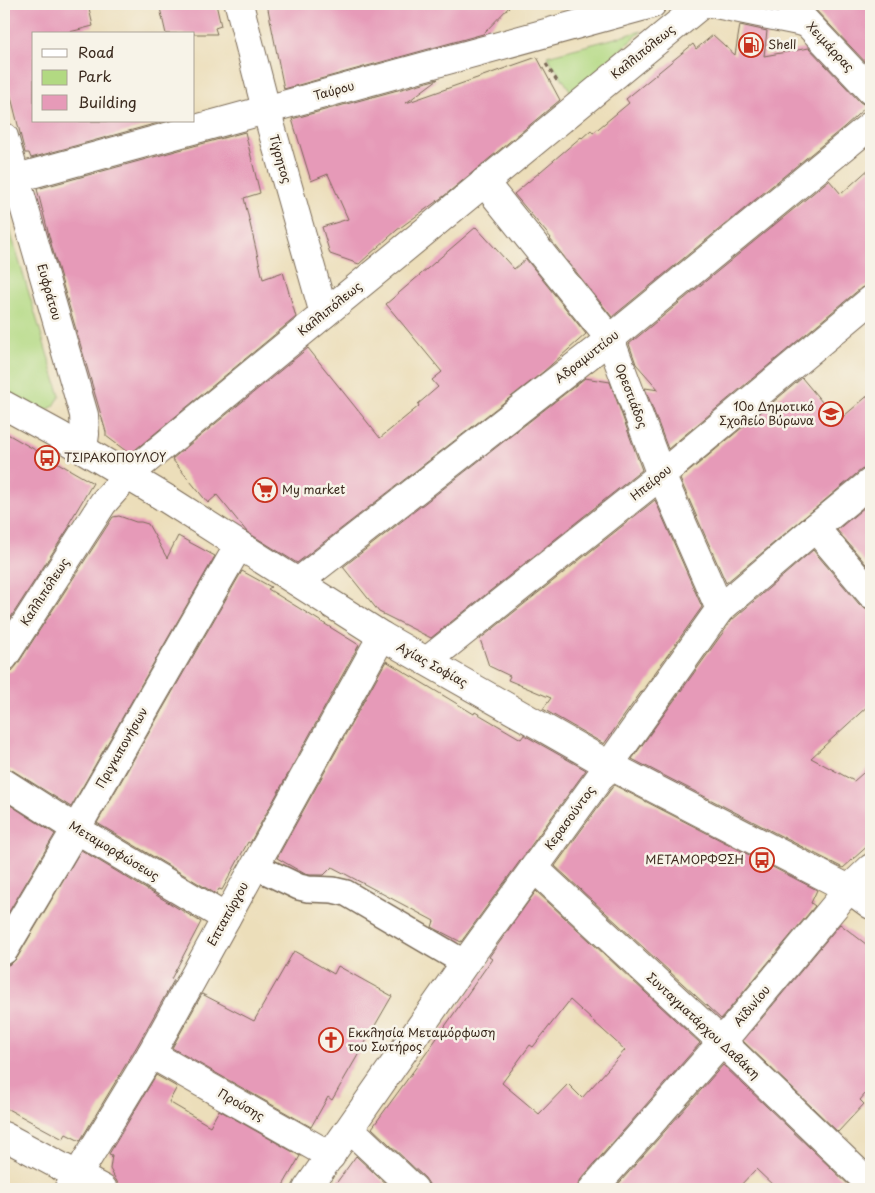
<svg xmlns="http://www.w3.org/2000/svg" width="875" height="1193" font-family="'Playpen Sans',sans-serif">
	<rect width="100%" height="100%" fill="#f7f3e8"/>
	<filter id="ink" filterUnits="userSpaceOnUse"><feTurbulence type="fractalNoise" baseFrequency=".02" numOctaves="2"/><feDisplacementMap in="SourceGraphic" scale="10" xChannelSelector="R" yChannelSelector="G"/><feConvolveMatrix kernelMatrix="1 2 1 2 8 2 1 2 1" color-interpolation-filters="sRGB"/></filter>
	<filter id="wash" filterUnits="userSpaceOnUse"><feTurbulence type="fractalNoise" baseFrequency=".0096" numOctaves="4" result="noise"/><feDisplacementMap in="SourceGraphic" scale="20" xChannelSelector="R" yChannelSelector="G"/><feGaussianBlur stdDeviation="1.12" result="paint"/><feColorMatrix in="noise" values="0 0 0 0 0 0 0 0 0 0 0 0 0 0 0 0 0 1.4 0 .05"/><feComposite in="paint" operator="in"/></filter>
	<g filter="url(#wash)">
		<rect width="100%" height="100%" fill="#ecdeba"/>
		<g fill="#b2d982" stroke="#768250">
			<polygon points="642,31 572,93 547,56"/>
			<polygon points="4,211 60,396 54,406 43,412 4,390"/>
		</g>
		<g id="blocks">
			<g fill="#e69ab8" fill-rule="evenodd">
				<polygon points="4,4 88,4 93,26 62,34 34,34 34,121 165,121 31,158 29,153 25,153 4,69"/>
				<polygon points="163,4 216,4 221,26 215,28 217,34 166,34 160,8 164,7"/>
				<polygon points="267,4 512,4 483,34 284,89"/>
				<polygon points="810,4 871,4 871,68"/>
				<polygon points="740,25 767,31 764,56 809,48 860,102 867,106 844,127 612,317 550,239 551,238 514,194 581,137 582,138 591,130 593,133 629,103 626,99 693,44 696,49 713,35 735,55"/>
				<polygon points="537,57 560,100 444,196 397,230 359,264 330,254 322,227 348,219 328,174 311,181 292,119 438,79 406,103"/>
				<polygon points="245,132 260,193 244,198 263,279 283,272 296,317 130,454 106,436 106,432 53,251 37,189"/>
				<polygon points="871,167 871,285 868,285 861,288 668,449 645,388 659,390 636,364 629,344 829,180 841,194"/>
				<polygon points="476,227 514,269 526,259 586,334 543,372 297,563 247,532 217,495 208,503 172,459 308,348 380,438 419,406 418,404 438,387 432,380 442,372 386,304"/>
				<polygon points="585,378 610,382 642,470 431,638 379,612 343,567"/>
				<polygon points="802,378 838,421 871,393 871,467 868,467 861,470 726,583 680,479"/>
				<polygon points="4,432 93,483 68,525 71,524 4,628"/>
				<polygon points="655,500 702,607 604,744 543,709 551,698 508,680 510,676 489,666 480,639"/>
				<polygon points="871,502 871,570 837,530"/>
				<polygon points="119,516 136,522 141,522 148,524 167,558 178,536 215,556 71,807 12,770 4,768 4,673 12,671 17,665 113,517"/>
				<polygon points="813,550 859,604 865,608 871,609 871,703 811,758 854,781 871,766 871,843 843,868 632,759 732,620"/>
				<polygon points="242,571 271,587 268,589 359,645 250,843 248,842 222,890 219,889 216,894 97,823"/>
				<polygon points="386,661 474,714 475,712 521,739 524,735 586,770 461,942 432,927 434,921 332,867 324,875 310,875 305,874 277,858"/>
				<polygon points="614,785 817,890 811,903 815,906 721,1019 555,866"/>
				<polygon points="4,801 55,834 4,920"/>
				<polygon points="81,850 201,922 171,979 174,980 137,1046 80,1141 66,1134 63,1139 4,1107 4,966 11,964 17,958"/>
				<path d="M536 891 700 1043 581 1179 578 1185V1189H429V1184L425 1178 372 1128 425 1055 492 959 489 957ZM570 1000 625 1050 582 1098 568 1084 539 1114 502 1083 530 1045 533 1047Z"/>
				<polygon points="840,924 871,948 871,1087 860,1100 864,1104 838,1132 743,1041"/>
				<polygon points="294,951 334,974 338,966 392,996 332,1100 328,1097 311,1127 172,1048 202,994 254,1021"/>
				<polygon points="723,1065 853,1189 777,1189 756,1169 737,1189 614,1189"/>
				<polygon points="156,1075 177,1087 169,1102 210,1126 219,1110 300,1156 281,1189 121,1189 110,1169 112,1155 109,1154"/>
				<polygon points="356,1156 391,1189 332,1189"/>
			</g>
		</g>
	</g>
	<g filter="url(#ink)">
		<use href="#blocks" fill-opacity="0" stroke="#796955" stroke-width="1"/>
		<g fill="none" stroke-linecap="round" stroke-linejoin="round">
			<defs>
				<polyline id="service" points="700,6 812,29"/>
				<g id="pedestrian">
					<polyline points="4,198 21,194"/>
					<polyline points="255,866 299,887 308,889 333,890 346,893 465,963"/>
				</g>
				<g id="minor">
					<polyline points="239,4 266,109 324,314"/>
					<polyline points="4,137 84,415 85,434 83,449"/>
					<polyline points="17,178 652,4"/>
					<polyline points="484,182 610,339 661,475 720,609"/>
					<polyline points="815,528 871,594"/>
					<polyline points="298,582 610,339 871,125"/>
					<polyline points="4,657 103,503 127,476 702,4"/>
					<polyline points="427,661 661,475 871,300"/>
					<polyline points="4,783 76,829 226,918"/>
					<polyline points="534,868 722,1042 871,1185"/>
					<polyline points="4,950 76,829 239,545"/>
					<polyline points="151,1054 331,1156"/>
					<polyline points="350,1129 414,1189"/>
					<polyline points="4,1136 103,1189"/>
					<polyline points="69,1189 151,1054 382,636"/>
					<polyline points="307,1189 465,963 609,765 720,609 815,528 871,482"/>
					<polyline points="593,1189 722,1042 849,889 871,868"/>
				</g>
				<g id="tertiary">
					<polyline points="789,4 871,91"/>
					<polyline points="4,405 59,435 167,499 382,636 609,765 849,889 871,905"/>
				</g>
			</defs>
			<use href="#service" stroke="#796955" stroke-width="20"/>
			<use href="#pedestrian" stroke="#796955" stroke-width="28"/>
			<use href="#minor" stroke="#796955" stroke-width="30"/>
			<use href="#tertiary" stroke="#796955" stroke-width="30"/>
			<polyline stroke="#796955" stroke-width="3" stroke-dasharray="4 4" stroke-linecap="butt" points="546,64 559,84"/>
			<use href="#service" stroke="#fff" stroke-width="18"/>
			<use href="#pedestrian" stroke="#fff" stroke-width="25"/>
			<use href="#minor" stroke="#fff" stroke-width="28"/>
			<use href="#tertiary" stroke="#fff" stroke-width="28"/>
		</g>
	</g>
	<defs>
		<symbol id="fuel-ring" viewBox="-11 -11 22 22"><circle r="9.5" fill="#f7f3e8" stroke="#c8321e" stroke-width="1.5"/><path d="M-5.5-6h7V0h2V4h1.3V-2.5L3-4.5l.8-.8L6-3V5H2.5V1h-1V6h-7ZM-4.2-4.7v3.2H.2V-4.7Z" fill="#c8321e"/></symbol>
		<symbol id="school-ring" viewBox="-11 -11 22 22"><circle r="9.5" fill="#f7f3e8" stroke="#c8321e" stroke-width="1.5"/><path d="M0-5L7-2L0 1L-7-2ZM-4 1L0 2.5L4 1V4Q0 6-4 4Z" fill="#c8321e"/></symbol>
		<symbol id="bus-ring" viewBox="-11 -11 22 22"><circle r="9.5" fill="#f7f3e8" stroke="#c8321e" stroke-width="1.5"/><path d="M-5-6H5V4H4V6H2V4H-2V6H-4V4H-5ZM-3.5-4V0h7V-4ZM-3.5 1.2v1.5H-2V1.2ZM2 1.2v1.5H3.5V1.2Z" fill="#c8321e"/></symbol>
		<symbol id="supermarket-ring" viewBox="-11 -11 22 22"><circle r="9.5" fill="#f7f3e8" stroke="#c8321e" stroke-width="1.5"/><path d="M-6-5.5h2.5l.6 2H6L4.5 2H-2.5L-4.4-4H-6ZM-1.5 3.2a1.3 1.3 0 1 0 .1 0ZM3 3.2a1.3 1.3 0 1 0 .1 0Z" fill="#c8321e"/></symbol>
		<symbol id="church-ring" viewBox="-11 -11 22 22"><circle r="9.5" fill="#f7f3e8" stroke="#c8321e" stroke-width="1.5"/><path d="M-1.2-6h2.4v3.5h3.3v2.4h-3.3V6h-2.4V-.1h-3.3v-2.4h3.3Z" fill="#c8321e"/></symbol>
	</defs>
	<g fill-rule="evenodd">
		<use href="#fuel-ring" x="737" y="31" width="28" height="28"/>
		<use href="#school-ring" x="817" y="400" width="28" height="28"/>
		<use href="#bus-ring" x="33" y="444" width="28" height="28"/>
		<use href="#supermarket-ring" x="251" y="476" width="28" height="28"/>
		<use href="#bus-ring" x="748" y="846" width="28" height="28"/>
		<use href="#church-ring" x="317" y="1026" width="28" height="28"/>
	</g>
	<g text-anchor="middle" stroke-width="5" stroke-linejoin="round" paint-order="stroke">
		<g font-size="12" fill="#3b2a1e" stroke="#f7f3e8" text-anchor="start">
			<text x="768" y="49">Shell</text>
			<text x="814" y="411" text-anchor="end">10ο Δημοτικό<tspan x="814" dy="14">Σχολείο Βύρωνα</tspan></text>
			<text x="64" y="462">ΤΣΙΡΑΚΟΠΟΥΛΟΥ</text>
			<text x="282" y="494">My market</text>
			<text x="744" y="864" text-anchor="end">ΜΕΤΑΜΟΡΦΩΣΗ</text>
			<text x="348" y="1037">Εκκλησία Μεταμόρφωση<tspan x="348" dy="14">του Σωτήρος</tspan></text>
		</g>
		<g font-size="12" fill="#3b2a1e" stroke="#f7f3e8">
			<text transform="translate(830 47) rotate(47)" y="4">Χειμάρρας</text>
			<text transform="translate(643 52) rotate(-39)" y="4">Καλλιπόλεως</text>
			<text transform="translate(334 91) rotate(-15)" y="4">Ταύρου</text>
			<text transform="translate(280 159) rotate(74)" y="4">Τίγρητος</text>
			<text transform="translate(49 292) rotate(74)" y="4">Ευφράτου</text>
			<text transform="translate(330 309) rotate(-39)" y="4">Καλλιπόλεως</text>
			<text transform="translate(587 357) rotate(-38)" y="4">Αδραμυττίου</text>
			<text transform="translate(631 396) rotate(69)" y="4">Ορεστιάδος</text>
			<text transform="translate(651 483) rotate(-39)" y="4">Ηπείρου</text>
			<text transform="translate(45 592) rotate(-57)" y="4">Καλλιπόλεως</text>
			<text transform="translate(432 665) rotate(29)" y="4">Αγίας Σοφίας</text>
			<text transform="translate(122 748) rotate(-60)" y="4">Πριγκιπονήσων</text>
			<text transform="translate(570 818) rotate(-54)" y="4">Κερασούντος</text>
			<text transform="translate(114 851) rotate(31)" y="4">Μεταμορφώσεως</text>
			<text transform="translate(228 914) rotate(-61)" y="4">Επταπύργου</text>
			<text transform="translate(752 1006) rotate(-50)" y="4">Αϊδινίου</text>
			<text transform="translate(703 1026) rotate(43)" y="4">Συνταγματάρχου Δαβάκη</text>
			<text transform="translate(241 1105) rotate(30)" y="4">Προύσης</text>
		</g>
	</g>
	<rect width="875" height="1193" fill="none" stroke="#f7f3e8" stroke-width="20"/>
	<rect x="32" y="32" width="162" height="90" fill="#f7f3e8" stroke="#aca397"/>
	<rect x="42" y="49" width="25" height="8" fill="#ffffff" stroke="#aca397"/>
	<text x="78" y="58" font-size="15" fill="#3b2a1e">Road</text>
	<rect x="42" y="70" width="25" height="15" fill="#b2d982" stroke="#aca397"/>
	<text x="78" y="82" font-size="15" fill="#3b2a1e">Park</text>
	<rect x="42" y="95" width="25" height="15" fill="#e69ab8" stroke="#aca397"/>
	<text x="78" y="108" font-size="15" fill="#3b2a1e">Building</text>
</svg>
